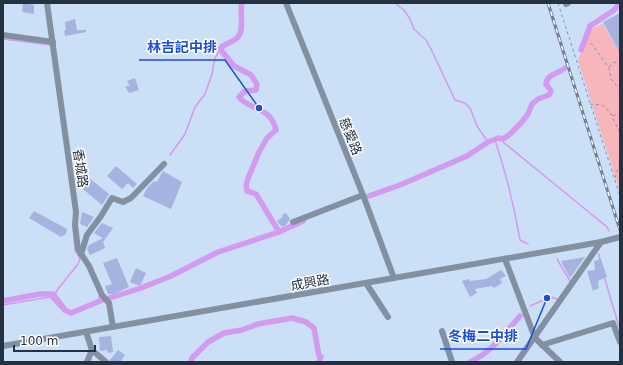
<svg xmlns="http://www.w3.org/2000/svg" width="623" height="365" font-family="'DejaVu Sans','Noto Sans TC',sans-serif">
	<rect width="100%" height="100%" fill="#cbdff7"/>
	<polygon fill="#f6b6bb" points="603,24 620,53 620,76 619,78 620,79 620,192 578,60 585,45 591,29"/>
	<g fill="none" stroke-linecap="round" stroke-linejoin="round">
		<g stroke="#d29af0" stroke-width="1.5">
			<polyline points="395,3 404,10 410,19 414,29 426,40 431,49 455,100 465,103 470,108 477,126 488,142"/>
			<polyline points="547,3 567,66"/>
			<polyline points="3,39 51,45"/>
			<polyline points="503,139 503,142 607,227 609,231"/>
			<path d="M495 140C506 173 514 205 520 240L528 244"/>
			<polyline points="170,155 185,134 195,107 205,94 212,74 215,58 219,51"/>
			<polyline points="599,254 600,261"/>
			<polyline points="557,259 570,281"/>
			<polyline points="604,276 620,330"/>
			<polyline points="99,296 99,298 100,301"/>
			<polyline points="52,299 58,289 78,264 80,259 75,250 73,228"/>
			<polyline points="3,305 50,297 64,312"/>
			<polyline points="530,306 551,297 557,299"/>
		</g>
		<g stroke="#d29af0" stroke-width="5.5">
			<path d="M242 3C239 13 245 29 238 37 233 43 224 43 220 49L234 66 251 75 257 84 256 90 245 91 239 97C248 110 271 106 276 130L267 138 259 152 249 176 246 185 247 191 256 194 279 232"/>
			<polyline points="581,50 590,26 614,10 620,3"/>
			<path d="M369 196 400 185 467 156 488 142 499 138 503 139 510 134 521 123 528 114 532 104 538 99 549 95 551 91 546 84C547 74 558 74 565 68"/>
			<polyline points="3,301 40,294 53,294 65,310 71,313 100,301 141,288 171,276 218,252 279,232 303,221"/>
			<polyline points="191,362 192,358 208,342 224,333 242,330 258,324 292,318 306,322 314,328 319,356 321,357 319,362"/>
			<path d="M470 362C491 353 505 333 520 316"/>
		</g>
	</g>
	<g fill="#a6b2df">
		<polygon points="23,3 34,5 34,14 22,12"/>
		<polygon points="620,13 620,53 603,22"/>
		<polygon points="75,19 77,30 86,30 86,32 65,36 64,31 66,30 65,22"/>
		<polygon points="135,78 139,90 129,93 125,86 130,86 127,81"/>
		<polygon points="116,166 137,184 133,188 128,183 122,189 107,176"/>
		<polygon points="163,171 182,182 171,209 143,196 147,188 154,181 157,182"/>
		<polygon points="83,173 109,194 102,205 77,184 76,181"/>
		<polygon points="34,211 67,229 66,234 61,237 29,218"/>
		<polygon points="82,212 94,217 87,227 80,224"/>
		<polygon points="286,213 290,219 286,225 282,227 277,221 283,217 282,215"/>
		<polygon points="102,223 113,228 103,242 105,248 90,255 87,249 89,245 103,238 94,233"/>
		<polygon points="585,257 570,278 561,261"/>
		<polygon points="117,258 129,287 114,294 108,294 105,286 112,284 103,263"/>
		<polygon points="601,259 607,277 598,281 599,288 593,291 587,271 595,270 594,261"/>
		<polygon points="136,268 146,273 140,286 130,282"/>
		<polygon points="501,270 506,276 500,279 502,283 494,288 492,286 475,289 477,293 470,297 462,281 468,279 470,281 486,279"/>
		<polygon points="111,336 113,352 108,353 107,350 100,351 99,337"/>
		<polygon points="118,350 125,355 120,362 110,362 110,360"/>
	</g>
	<g fill="none" stroke-linecap="round" stroke-linejoin="round">
		<g stroke="#8495a9" stroke-width="1" stroke-dasharray="3 3" stroke-linecap="butt">
			<polyline points="558,3 620,196"/>
			<polyline points="591,43 609,68 611,79 620,90"/>
			<polyline points="609,67 615,62 620,63"/>
			<polyline points="590,104 602,105 610,112 620,133"/>
			<polyline points="613,116 620,113"/>
			<polyline points="615,178 620,163"/>
		</g>
		<g stroke="#8290a1" stroke-width="6">
			<polyline points="47,3 76,212 75,225 78,249 89,266 102,295 109,303 113,327"/>
			<polyline points="286,3 363,195 394,278"/>
			<polyline points="566,4 568,3"/>
			<polyline points="3,35 53,42"/>
			<polyline points="293,222 363,195"/>
			<polyline points="81,254 87,235 101,216 112,198 123,202 131,198 164,164"/>
			<polyline points="505,259 535,338 560,362"/>
			<polyline points="366,283 388,317"/>
			<polyline points="442,331 452,362"/>
			<polyline points="86,332 92,350 106,362"/>
			<polyline points="542,345 613,323 620,342"/>
			<polyline points="3,346 601,242 620,237"/>
			<polyline points="87,362 92,350"/>
			<polyline points="517,362 601,242"/>
		</g>
		<defs>
			<polyline id="rail" points="548,3 620,230"/>
		</defs>
		<use href="#rail" stroke="#708094" stroke-width="3"/>
		<use href="#rail" stroke="#fefefe" stroke-width="1.5" stroke-dasharray="4.5" stroke-linecap="butt"/>
	</g>
	<g text-anchor="middle" stroke-width="3" stroke-linejoin="round" paint-order="stroke">
		<g font-size="13" fill="#243141" stroke="#fefefe">
			<text transform="translate(351 136) rotate(68)" y="5">慈愛路</text>
			<text transform="translate(81 168) rotate(82)" y="5">香城路</text>
			<text transform="translate(310 282) rotate(-10)" y="5">成興路</text>
		</g>
	</g>
	<path fill="none" stroke="#1d4ed8" stroke-width="1.5" d="M259 108L225 60H139M547 298L526 349H440"/>
	<g fill="#1d4ed8" stroke="#fefefe" stroke-width="1.5">
		<circle cx="259" cy="108" r="4"/>
		<circle cx="547" cy="298" r="4"/>
	</g>
	<g font-size="14" text-anchor="middle" font-weight="bold" fill="#1d4ed8" stroke="#fefefe" stroke-width="3" stroke-linejoin="round" paint-order="stroke">
		<text x="182" y="52">林吉記中排</text>
		<text x="483" y="341">冬梅二中排</text>
	</g>
	<rect width="623" height="365" fill="none" stroke="#243141" stroke-width="8"/>
	<path d="M14 345v6h81v-6" fill="none" stroke="#243141" stroke-width="2"/>
	<text x="20" y="345" font-size="12" fill="#243141" stroke="#fefefe" stroke-width="3" paint-order="stroke">100 m</text>
</svg>
